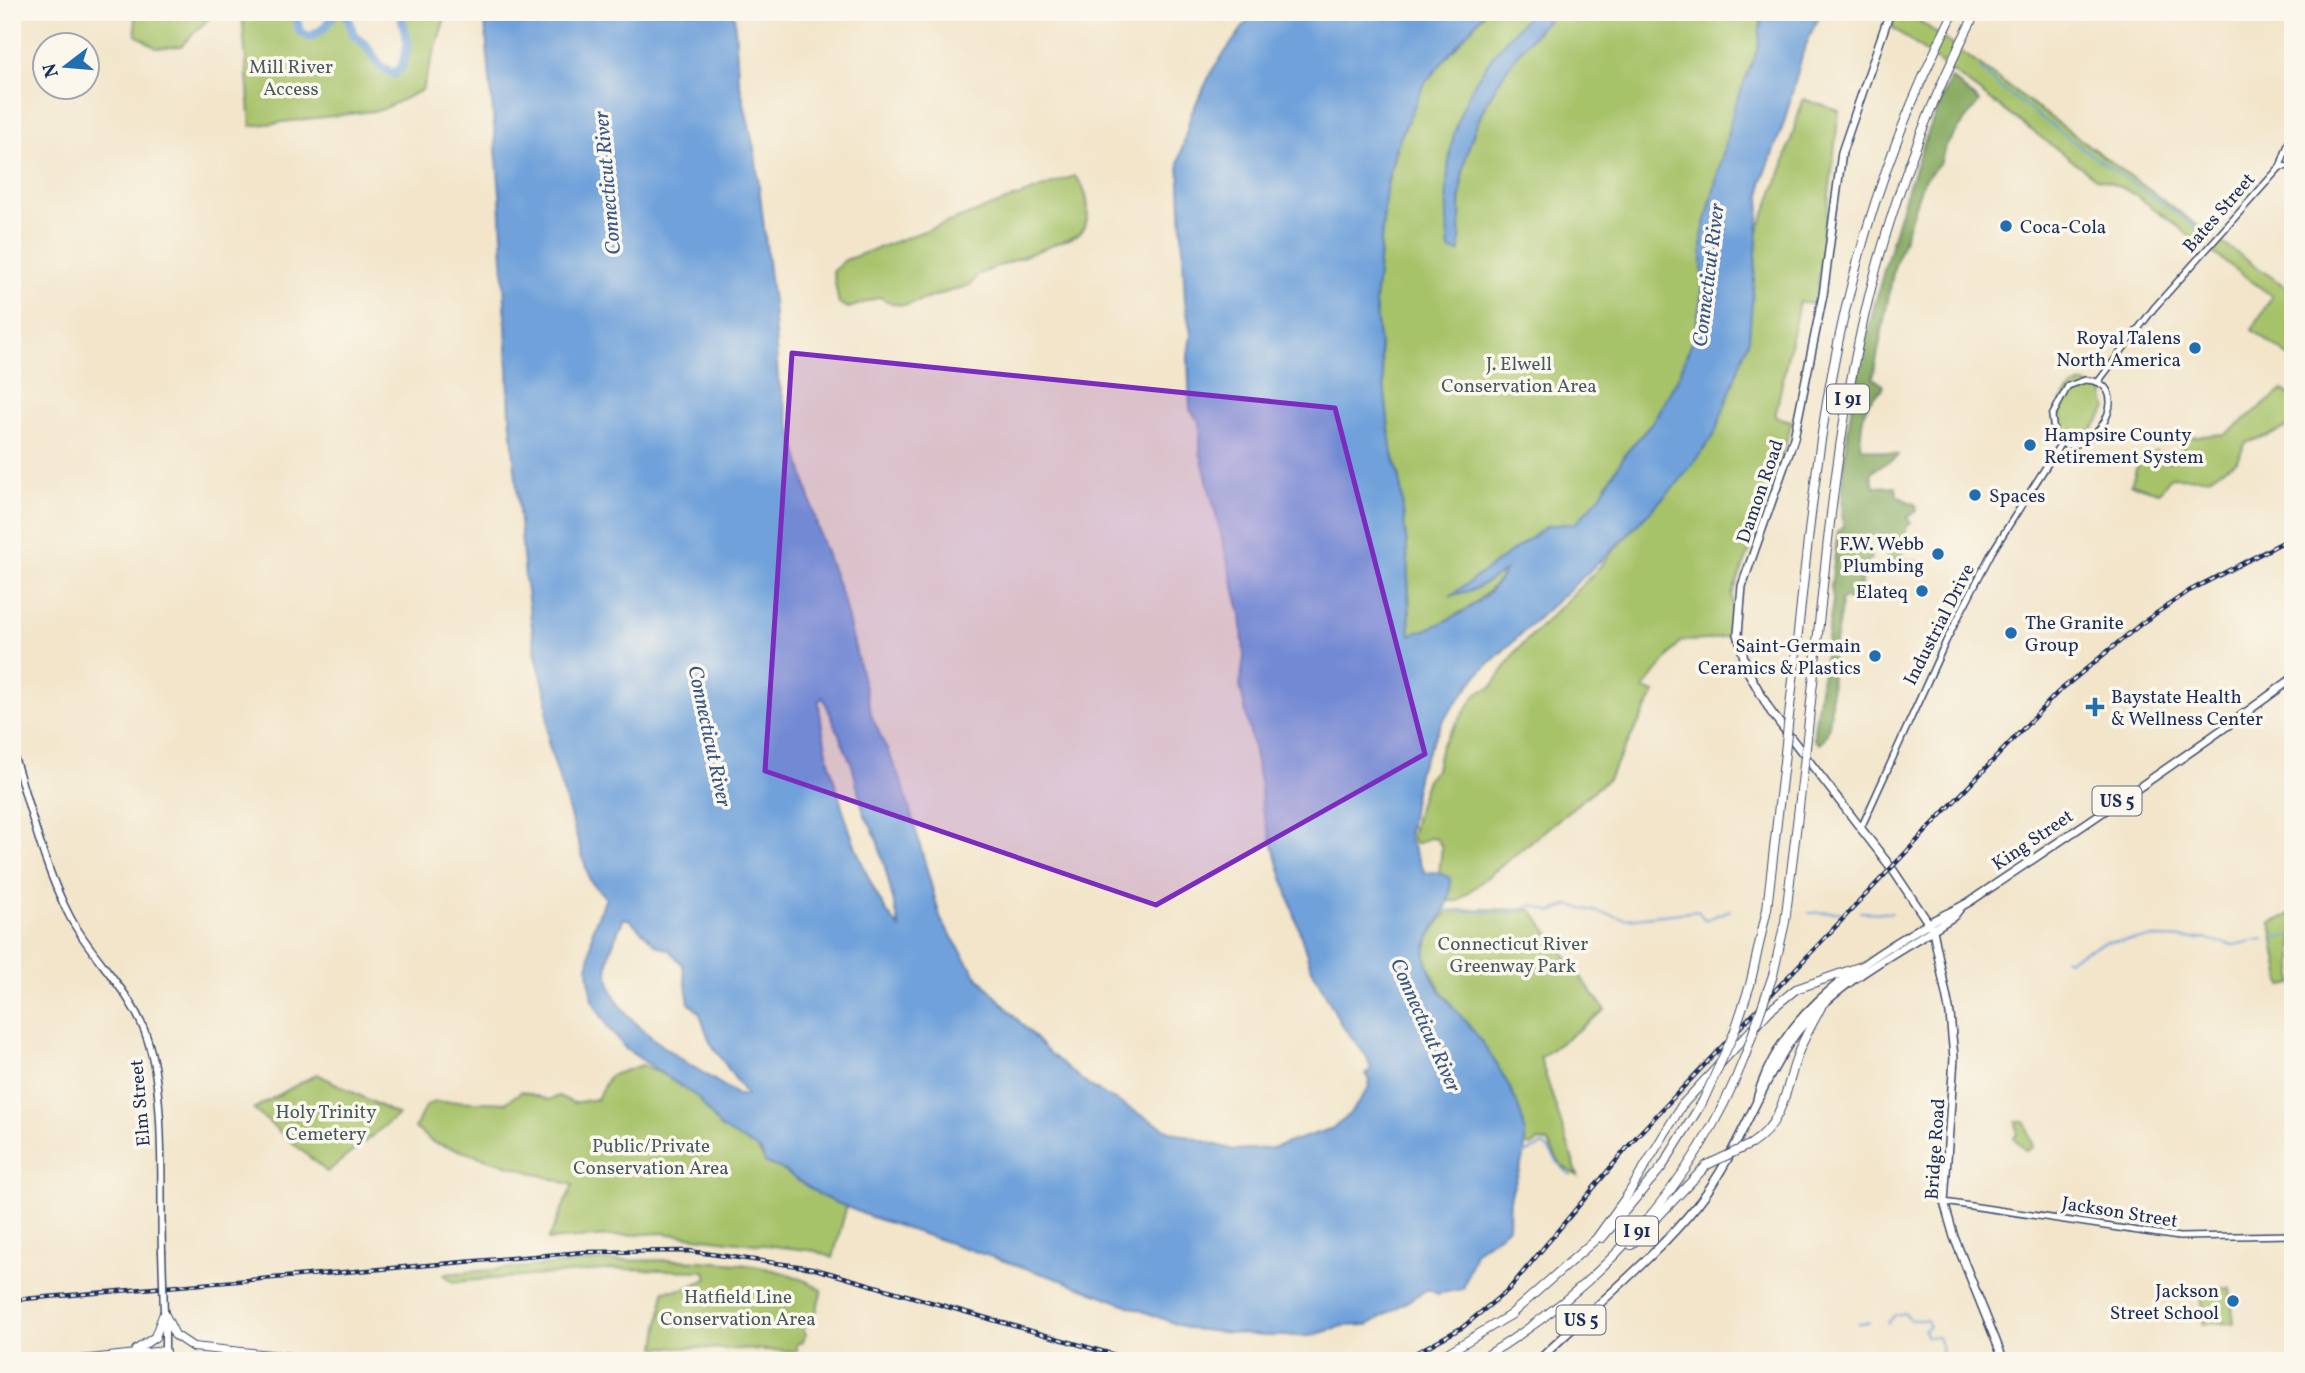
<svg xmlns="http://www.w3.org/2000/svg" width="2305" height="1373" font-family="Vollkorn,serif">
	<rect width="100%" height="100%" fill="#fbf7ec"/>
	<filter id="ink" filterUnits="userSpaceOnUse"><feTurbulence type="fractalNoise" baseFrequency=".0143" numOctaves="2"/><feDisplacementMap in="SourceGraphic" scale="14" xChannelSelector="R" yChannelSelector="G"/><feConvolveMatrix kernelMatrix="1 2 1 2 8 2 1 2 1" color-interpolation-filters="sRGB"/></filter>
	<filter id="wash" filterUnits="userSpaceOnUse"><feTurbulence type="fractalNoise" baseFrequency=".00686" numOctaves="4" result="noise"/><feDisplacementMap in="SourceGraphic" scale="28" xChannelSelector="R" yChannelSelector="G"/><feGaussianBlur stdDeviation="1.57" result="paint"/><feColorMatrix in="noise" values="0 0 0 0 0 0 0 0 0 0 0 0 0 0 0 0 0 1.4 0 .05"/><feComposite in="paint" operator="in"/></filter>
	<g filter="url(#wash)">
		<rect width="100%" height="100%" fill="#f2e5ca"/>
		<g fill="#a7c36a" stroke="#617964" stroke-width="2">
			<polygon points="134,12 215,12 181,46 157,48 136,35"/>
			<polygon points="242,12 294,12 300,32 309,37 323,29 332,14 342,12 348,17 354,36 366,45 380,66 394,74 402,67 407,43 400,12 447,12 422,90 381,110 251,126"/>
			<path d="M1485 12H1532C1456 92 1440 140 1449 249L1459 252C1462 226 1458 197 1463 171 1474 111 1511 54 1556 12H1762L1758 48 1702 236V294L1695 332 1679 376 1652 423 1626 453 1600 496 1576 523 1547 526 1452 595 1475 589 1507 569C1484 603 1448 623 1409 635L1410 605 1400 479 1391 447 1375 303 1386 189 1396 147 1424 84Z"/>
			<path d="M1896 12H1913V16L2213 237 2204 247C2174 224 2129 184 2096 178L1892 27Z"/>
			<polygon points="1803,99 1839,111 1816,305 1799,302 1775,417 1792,421 1770,499 1732,595 1732,635 1707,640 1681,641 1643,689 1655,693 1608,779 1458,901 1436,901 1442,847 1437,839 1429,838 1415,844 1411,837 1419,803 1427,779 1436,769 1441,746 1478,692 1491,688 1517,650 1593,574 1643,518 1721,404 1738,359 1756,236 1783,167"/>
			<path d="M1074 176C1089 187 1094 223 1078 235L979 274 970 285 907 305 892 304 880 297 849 308 839 304 833 271 845 260Z"/>
			<polygon points="2221,242 2293,292 2293,359 2252,330 2272,296 2212,252"/>
			<path d="M2083 383 2102 390 2107 408 2086 439 2068 443 2057 434C2053 414 2061 389 2083 383Z"/>
			<polygon points="2283,390 2293,397 2293,426 2246,443 2236,461 2208,478 2171,477 2159,492 2131,484 2139,461 2156,452 2168,462 2176,458 2188,437 2226,434"/>
			<path d="M1478 909 1532 910 1605 1010 1540 1058 1578 1176 1561 1165 1547 1142 1539 1141 1531 1146 1523 1144C1527 1075 1418 986 1426 948 1428 937 1440 920 1448 911Z"/>
			<polygon points="2293,913 2293,984 2282,986 2271,923"/>
			<path d="M642 1065 694 1088 748 1134 763 1158 848 1201 833 1258 816 1251 661 1233 548 1240 573 1185 432 1142 415 1128C419 1120 422 1109 429 1104 435 1100 494 1102 505 1103L522 1091 548 1100 559 1096 573 1103 597 1099 609 1076Z"/>
			<polygon points="317,1074 398,1115 327,1172 253,1109"/>
			<polygon points="2016,1121 2025,1121 2033,1147 2026,1151 2014,1138 2017,1133"/>
			<path d="M673 1260C722 1262 781 1263 822 1290L816 1312 809 1316 810 1320 803 1329 806 1334 802 1342 797 1344V1351L656 1347 664 1291 684 1289 707 1279 705 1271 617 1269 453 1282 443 1274 598 1261Z"/>
			<polygon points="2230,1288 2234,1323 2203,1324 2201,1289"/>
		</g>
		<path fill="#85a95e" stroke="#506c5e" stroke-width="2" d="M1951 78 1979 102 1945 147 1941 161 1923 182 1894 268 1873 378 1883 385V389C1860 401 1862 425 1860 447L1898 455C1894 463 1877 463 1871 475L1874 487 1896 486 1897 496 1916 505 1917 511 1907 518 1911 523 1907 526 1901 558 1917 562 1925 570 1897 564 1887 556 1891 536H1875L1865 542 1871 559 1862 565 1860 596 1857 601 1851 602 1845 597 1841 601C1841 621 1834 640 1832 660 1830 679 1836 734 1819 744L1814 739V730L1833 599 1831 587 1838 531 1843 527C1839 447 1857 372 1877 296 1898 217 1917 152 1951 78Z"/>
		<g fill="#6fa1da" stroke="#45689c" stroke-width="2" fill-rule="evenodd">
			<path d="M484 12H734L738 75 755 153 773 303 778 379 820 536 843 599 872 717 903 785 941 920 976 975 1046 1050 1088 1085 1170 1131 1234 1150 1272 1148 1333 1128 1346 1118 1360 1101 1369 1087 1370 1080 1365 1074 1371 1070 1367 1057 1341 1024 1310 965 1262 810 1260 781 1240 686 1244 656 1241 615 1200 452V423L1190 410 1188 356 1191 334 1185 302 1179 161 1191 114 1213 69 1254 12H1485L1424 84 1396 147 1386 189 1375 303 1391 447 1400 479 1407 547 1410 635C1445 624 1487 604 1505 571L1475 589 1450 596 1547 526 1576 523 1600 496 1626 453 1652 423 1679 376 1695 332 1702 294V236L1735 105 1758 48 1762 12H1820L1803 52 1784 123 1762 182 1749 339 1714 436 1677 484 1612 550 1479 673 1443 720 1418 772 1408 837 1425 873 1436 872 1450 878C1456 912 1421 933 1426 958 1432 990 1460 1012 1479 1038 1496 1061 1523 1105 1525 1133 1527 1156 1517 1174 1511 1195 1508 1207 1510 1216 1509 1227L1475 1252 1463 1289 1437 1294 1428 1289 1368 1325 1342 1326 1311 1336H1264L1189 1329 1064 1281 871 1217 823 1197 779 1168 765 1163 761 1151 720 1127 697 1097 626 1049 609 1029 592 1000 588 970 593 928 606 898 590 881 548 742 547 697 536 655 525 578 510 413 500 193ZM823 697 852 765 864 814 876 836 885 867 900 928C863 894 821 751 819 701ZM624 918 630 920 656 945 669 950 683 965 689 1003 699 1012 710 1042 747 1096 738 1095C698 1068 600 1020 608 963 609 949 618 931 624 918Z"/>
			<path d="M1532 12H1556C1511 54 1474 111 1463 171 1458 197 1461 226 1460 252L1449 250C1440 144 1455 88 1532 12Z"/>
		</g>
		<g fill="none" stroke-linecap="round" stroke-linejoin="round">
			<g stroke="#6fa1da" stroke-width="2">
				<polyline points="1980,69 1998,86 2081,147 2207,235"/>
				<polyline points="1445,911 1512,913 1533,905 1551,912 1569,905 1626,919 1698,911 1705,920 1730,910"/>
				<polyline points="1860,912 1892,913"/>
				<polyline points="1809,913 1840,912"/>
				<polyline points="2273,938 2293,936"/>
				<polyline points="2064,958 2067,960 2104,942 2153,938 2204,939 2234,945 2263,939"/>
				<path d="M1523 1154 1543 1145C1557 1155 1553 1163 1571 1175"/>
				<polyline points="1888,1323 1895,1315 1904,1313 1910,1320 1927,1320 1929,1326 1924,1331 1927,1337 1938,1337 1942,1349 1936,1361"/>
				<polyline points="1858,1324 1869,1322"/>
			</g>
			<g stroke="#6fa1da" stroke-width="9">
				<polyline points="294,12 300,32 310,37 323,29 336,12"/>
				<polyline points="342,12 348,17 354,36 366,45 380,66 394,74 402,67 408,43 400,12"/>
				<polyline points="460,12 485,12"/>
			</g>
		</g>
	</g>
	<g filter="url(#ink)">
		<g fill="none" stroke-linecap="round" stroke-linejoin="round">
			<defs>
				<g id="tertiary">
					<polyline points="2280,167 2293,130"/>
					<polyline points="2280,167 2293,166"/>
					<path d="M2085 380C2133 381 2104 449 2065 445L2054 433 2052 416 2068 386Z"/>
					<polyline points="2098,382 2154,308 2280,167"/>
					<polyline points="1861,828 1946,641 1992,552 2061,443"/>
					<polyline points="1944,1202 2179,1237 2293,1235"/>
				</g>
				<g id="secondary">
					<path d="M12 751C30 806 43 866 70 917 93 960 132 991 147 1038 166 1094 160 1190 162 1251"/>
					<polyline points="165,1317 165,1361"/>
				</g>
				<g id="primary">
					<polyline points="1890,12 1842,152 1823,295 1794,438 1742,586 1738,634 1747,670 1771,712 1893,870 1933,930 1950,1014 1954,1058 1944,1202 1954,1237 2004,1361"/>
					<path d="M1757 1099C1766 1063 1791 1026 1818 1001 1850 971 1889 946 1927 924 1940 916 1956 910 1969 902 2078 829 2188 756 2293 678"/>
					<path d="M1538 1361C1591 1309 1652 1261 1698 1204 1737 1155 1756 1093 1790 1042 1829 984 1898 953 1954 916L1961 907"/>
				</g>
				<g id="motorway">
					<path d="M1789 716C1802 602 1811 486 1832 374 1855 248 1896 126 1954 12"/>
					<path d="M1807 738C1822 605 1831 471 1859 340 1883 226 1923 115 1976 12"/>
					<polyline points="1773,975 1785,922 1803,774"/>
					<polyline points="1750,985 1767,909 1785,753"/>
					<path d="M1751 1144C1783 1124 1786 1089 1797 1056 1803 1039 1813 1023 1821 1007"/>
					<polyline points="1602,1238 1662,1167 1703,1101"/>
					<polyline points="1631,1245 1707,1165"/>
					<polyline points="164,1313 175,1335 193,1347 329,1361"/>
					<polyline points="1509,1316 1596,1239 1627,1196 1682,1105 1769,1011 1796,989 1862,966"/>
					<polyline points="136,1350 155,1337 164,1313"/>
					<polyline points="71,1361 165,1351"/>
					<polyline points="1434,1361 1512,1314"/>
					<path d="M1478 1361C1597 1291 1695 1185 1745 1056"/>
				</g>
			</defs>
			<use href="#tertiary" stroke="#3b4a6e" stroke-width="8"/>
			<use href="#secondary" stroke="#3b4a6e" stroke-width="9"/>
			<use href="#primary" stroke="#3b4a6e" stroke-width="10"/>
			<use href="#motorway" stroke="#3b4a6e" stroke-width="10"/>
			<use href="#tertiary" stroke="#fff" stroke-width="5"/>
			<use href="#secondary" stroke="#fff" stroke-width="6"/>
			<use href="#primary" stroke="#fff" stroke-width="7"/>
			<use href="#motorway" stroke="#fff" stroke-width="8"/>
			<defs>
				<g id="rail">
					<polyline points="12,1300 584,1252 689,1251 812,1268 1136,1361"/>
					<polyline points="1401,1361 1463,1327 1509,1289 1637,1136 2057,693 2142,623 2189,591 2293,537"/>
				</g>
			</defs>
			<use href="#rail" stroke="#1b2f5e" stroke-width="4.5"/>
			<use href="#rail" stroke="#fbf7ec" stroke-width="2" stroke-dasharray="5" stroke-linecap="butt"/>
			<defs>
				<polyline id="secondary-bridge" points="162,1251 164,1313"/>
				<g id="motorway-bridge">
					<polyline points="1785,753 1789,716"/>
					<polyline points="1803,774 1807,738"/>
					<polyline points="1745,1056 1773,975"/>
					<polyline points="1703,1101 1734,1033 1750,985"/>
					<polyline points="1707,1165 1751,1144"/>
				</g>
			</defs>
			<use href="#secondary-bridge" stroke="#3b4a6e" stroke-width="9" stroke-linecap="butt"/>
			<use href="#motorway-bridge" stroke="#3b4a6e" stroke-width="10" stroke-linecap="butt"/>
			<use href="#secondary-bridge" stroke="#fff" stroke-width="6"/>
			<use href="#motorway-bridge" stroke="#fff" stroke-width="8"/>
		</g>
	</g>
	<path fill="#7b2cbf" fill-opacity="0.2" stroke="#7b2cbf" stroke-width="5" stroke-linejoin="round" d="M792 353 1335 408 1425 754 1156 905 765 771Z"/>
	<g fill="#1f6fb2" stroke="#fbf7ec" stroke-width="2.5">
		<circle cx="2006" cy="226" r="7"/>
		<circle cx="2195" cy="348" r="7"/>
		<circle cx="2030" cy="445" r="7"/>
		<circle cx="1975" cy="495" r="7"/>
		<circle cx="1938" cy="554" r="7"/>
		<circle cx="1922" cy="591" r="7"/>
		<circle cx="2011" cy="633" r="7"/>
		<circle cx="1875" cy="656" r="7"/>
		<path d="M2091.5 696.5h7v7h7v7h-7v7h-7v-7h-7v-7h7z"/>
		<circle cx="2233" cy="1301" r="7"/>
	</g>
	<g text-anchor="middle" stroke-width="7" stroke-linejoin="round" paint-order="stroke">
		<g fill="#fbf7ec" stroke="#5e6b89" stroke-width="2">
			<rect x="1827" y="384.5" width="42" height="29" rx="5"/>
			<rect x="2092.5" y="786.5" width="49" height="29" rx="5"/>
			<rect x="1616" y="1216.5" width="42" height="29" rx="5"/>
			<rect x="1556.5" y="1305.5" width="49" height="29" rx="5"/>
		</g>
		<g font-size="18" font-weight="bold" fill="#1b2f5e">
			<text x="1848" y="405">I 91</text>
			<text x="2117" y="807">US 5</text>
			<text x="1637" y="1237">I 91</text>
			<text x="1581" y="1326">US 5</text>
		</g>
		<g font-size="19" fill="#455b62" stroke="#fbf7ec">
			<text x="291" y="73">Mill River<tspan x="291" dy="22">Access</tspan></text>
			<text x="1519" y="370">J. Elwell<tspan x="1519" dy="22">Conservation Area</tspan></text>
			<text x="1513" y="950">Connecticut River<tspan x="1513" dy="22">Greenway Park</tspan></text>
			<text x="326" y="1118">Holy Trinity<tspan x="326" dy="22">Cemetery</tspan></text>
			<text x="651" y="1152">Public/Private<tspan x="651" dy="22">Conservation Area</tspan></text>
			<text x="738" y="1303">Hatfield Line<tspan x="738" dy="22">Conservation Area</tspan></text>
		</g>
		<g font-size="19" fill="#1b2f5e" stroke="#fbf7ec">
			<text transform="translate(2218 212) rotate(-49)" y="7">Bates Street</text>
			<text transform="translate(1759 491) rotate(-71)" y="7">Damon Road</text>
			<text transform="translate(1938 624) rotate(-63)" y="7">Industrial Drive</text>
			<text transform="translate(2032 839) rotate(-34)" y="7">King Street</text>
			<text transform="translate(139 1103) rotate(-95)" y="7">Elm Street</text>
			<text transform="translate(1934 1149) rotate(-86)" y="7">Bridge Road</text>
			<text transform="translate(2120 1211) rotate(9)" y="7">Jackson Street</text>
		</g>
		<g font-size="19" fill="#1b2f5e" stroke="#fbf7ec" text-anchor="start">
			<text x="2020" y="233">Coca-Cola</text>
			<text x="2181" y="344" text-anchor="end">Royal Talens<tspan x="2181" dy="22">North America</tspan></text>
			<text x="2044" y="441">Hampsire County<tspan x="2044" dy="22">Retirement System</tspan></text>
			<text x="1989" y="502">Spaces</text>
			<text x="1924" y="550" text-anchor="end">F.W. Webb<tspan x="1924" dy="22">Plumbing</tspan></text>
			<text x="1908" y="598" text-anchor="end">Elateq</text>
			<text x="2025" y="629">The Granite<tspan x="2025" dy="22">Group</tspan></text>
			<text x="1861" y="652" text-anchor="end">Saint-Germain<tspan x="1861" dy="22">Ceramics &amp; Plastics</tspan></text>
			<text x="2111" y="703">Baystate Health<tspan x="2111" dy="22">&amp; Wellness Center</tspan></text>
			<text x="2219" y="1297" text-anchor="end">Jackson<tspan x="2219" dy="22">Street School</tspan></text>
		</g>
		<g font-size="21" font-style="italic" fill="#385789" stroke="#fbf7ec">
			<text transform="translate(607 183) rotate(-95)" y="7">Connecticut River</text>
			<text transform="translate(1708 275) rotate(-83)" y="7">Connecticut River</text>
			<text transform="translate(710 736) rotate(78)" y="7">Connecticut River</text>
			<text transform="translate(1426 1025) rotate(66)" y="7">Connecticut River</text>
		</g>
	</g>
	<rect width="2305" height="1373" fill="none" stroke="#fbf7ec" stroke-width="42"/>
	<g transform="translate(66 66) rotate(254)"><circle r="33" fill="#fbf7ec" stroke="#a1a7b3" stroke-width="2"/>
	<path d="M0-5L12 26L0 18L-12 26Z" fill="#1f6fb2"/>
	<text y="-10" font-size="19" font-weight="bold" text-anchor="middle" fill="#1b2f5e">N</text>
	</g>
</svg>
